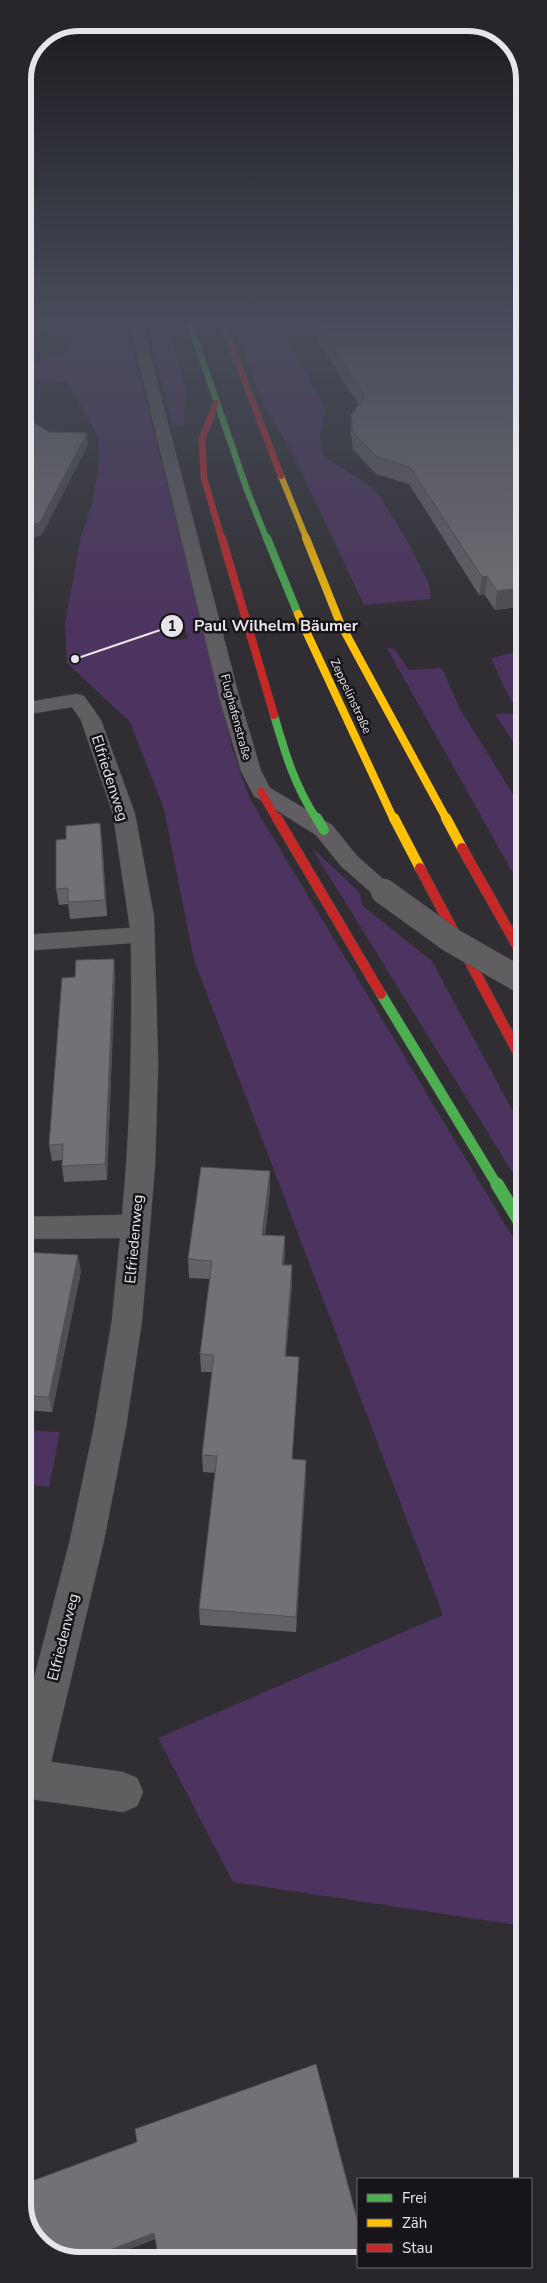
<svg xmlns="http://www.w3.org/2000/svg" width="547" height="2283" font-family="'Nunito Sans',sans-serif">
	<rect width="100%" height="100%" fill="#302e32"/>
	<g fill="#4d335f" fill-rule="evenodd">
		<path d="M87 324H127L233 751 250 799 524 1256V1926L233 1882 158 1738 443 1615 194 960 164 809 130 722 67 663 65 623 81 536 92 504 99 466 98 437 68 383 47 379 23 384V367L61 355ZM184 624 188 639 171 640 161 629Z"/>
		<polygon points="147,324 168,324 185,388 184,426 173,427"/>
		<polygon points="235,324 277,324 324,405 325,413 320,434 322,455 363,481 380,496 407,540 429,584 431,599 364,605 292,452 261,400"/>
		<polygon points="387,648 394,649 409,670 442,668 459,707 524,812 524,893"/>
		<polygon points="524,650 524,759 495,714 518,713 503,685 491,658"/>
		<polygon points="311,847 359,892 363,906 432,961 524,1132 524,1191"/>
		<polygon points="23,1430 60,1432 49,1487 23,1484"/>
	</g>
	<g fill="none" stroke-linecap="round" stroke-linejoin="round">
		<defs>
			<g id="street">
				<polygon points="130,324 142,324 240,700 261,771 270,788 332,825 357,856 391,886 394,891 391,896 383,898 375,896 341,866 316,835 254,796 241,771 220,700"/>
				<path d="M77 694 84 696 101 720 135 814 154 917 158 1064 155 1166 142 1320 126 1427 104 1540 51 1762 123 1772 137 1778 143 1792 137 1806 123 1812 23 1798V1721L70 1540 94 1427 112 1320 120 1238 23 1239V1217L122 1215C131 1124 132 1034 131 943L23 951V935L130 928 113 814 81 720 72 707 23 715V703Z"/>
			</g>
			<polyline id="fast-far3" points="190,324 247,490 267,540"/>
			<g id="fast-far2">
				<polyline points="267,538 298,614"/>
				<path d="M274 715C286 756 294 784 317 820"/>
			</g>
			<g id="fast-far1">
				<polyline points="317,818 324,830"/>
				<polyline points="381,994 497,1185"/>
			</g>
			<polyline id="fast" points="497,1184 524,1229"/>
			<polyline id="slow-far2" points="281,476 307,540"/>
			<g id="slow-far1">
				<polyline points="306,538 340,623 447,820"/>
				<polyline points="298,614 394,820"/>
			</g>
			<g id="slow">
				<polyline points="394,818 420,868"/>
				<polyline points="446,818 462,848"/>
			</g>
			<g id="jam-far2">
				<polyline points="223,324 281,476"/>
				<polyline points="216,403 202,439 204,478 222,540"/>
			</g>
			<g id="jam-far1">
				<polyline points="222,538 274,715"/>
				<polyline points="261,792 277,820"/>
			</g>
			<g id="jam">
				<polyline points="277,818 381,994"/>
				<polyline points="462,848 524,958"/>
				<polyline points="420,868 524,1064"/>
			</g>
		</defs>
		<use href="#street" stroke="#4e4c50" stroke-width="1"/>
		<use href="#fast-far3" stroke="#4e4c50" stroke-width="7"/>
		<use href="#fast-far2" stroke="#4e4c50" stroke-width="8"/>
		<use href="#fast-far1" stroke="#4e4c50" stroke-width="11"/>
		<use href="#fast" stroke="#4e4c50" stroke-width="14"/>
		<use href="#slow-far2" stroke="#4e4c50" stroke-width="7"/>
		<use href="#slow-far1" stroke="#4e4c50" stroke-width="8"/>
		<use href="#slow" stroke="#4e4c50" stroke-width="11"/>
		<use href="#jam-far2" stroke="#4e4c50" stroke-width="7"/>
		<use href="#jam-far1" stroke="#4e4c50" stroke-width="8"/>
		<use href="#jam" stroke="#4e4c50" stroke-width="11"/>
		<use href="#street" fill="#605e61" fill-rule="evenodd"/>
		<use href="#fast-far3" stroke="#4caf50" stroke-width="6"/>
		<use href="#fast-far2" stroke="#4caf50" stroke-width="8"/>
		<use href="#fast-far1" stroke="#4caf50" stroke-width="10"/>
		<use href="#fast" stroke="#4caf50" stroke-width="13"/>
		<use href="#slow-far2" stroke="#ffc107" stroke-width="6"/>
		<use href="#slow-far1" stroke="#ffc107" stroke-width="8"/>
		<use href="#slow" stroke="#ffc107" stroke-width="10"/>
		<use href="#jam-far2" stroke="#c62828" stroke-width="6"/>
		<use href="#jam-far1" stroke="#c62828" stroke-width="8"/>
		<use href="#jam" stroke="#c62828" stroke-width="10"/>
		<defs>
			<polyline id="street-bridge" points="383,891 451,940 524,982"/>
		</defs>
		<use href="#street-bridge" stroke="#4e4c50" stroke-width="26" stroke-linecap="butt"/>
		<use href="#street-bridge" stroke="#605e61" stroke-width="25"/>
	</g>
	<g fill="#636165">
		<polygon points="307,324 524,324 524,606 495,610 485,595 479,595 409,484 376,474 353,449 351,432 351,415 359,405"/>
		<polygon points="102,839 107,916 70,919 68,904 59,905 56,889"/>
		<polygon points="114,959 115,975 107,1180 64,1182 62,1166 62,1160 52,1161 49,1145 75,977"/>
		<polygon points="270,1190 265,1235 285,1236 284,1265 292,1284 286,1356 299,1357 298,1375 292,1459 306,1460 296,1632 200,1625 199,1609 215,1473 203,1472 202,1455 212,1372 201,1372 200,1354 210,1279 189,1278 188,1259"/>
		<polygon points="23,1252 81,1271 52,1412 23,1410"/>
	</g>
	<g fill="#504f52">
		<polygon points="35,324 55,324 23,346 23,333"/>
		<polygon points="87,433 88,445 42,535 23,541 23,527"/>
		<polygon points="487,576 485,595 479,595 482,577"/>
		<polygon points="524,588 523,606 495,610 497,591"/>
		<polygon points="100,823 102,839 107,916 105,900"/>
		<polygon points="114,959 115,975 107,1180 105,1164"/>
		<polygon points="270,1171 270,1190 263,1254 262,1235"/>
		<polygon points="285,1236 285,1255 282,1283 282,1265"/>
		<polygon points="78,1255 81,1271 52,1412 49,1397"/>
		<polygon points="292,1265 292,1284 284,1374 285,1356"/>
		<polygon points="299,1357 298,1375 291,1476 292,1459"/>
		<polygon points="306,1460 306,1477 296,1632 296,1617"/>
		<polygon points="154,2233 158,2238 102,2260 84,2260"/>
	</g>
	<g fill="#737175" stroke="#504f52">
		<polygon points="23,324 35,324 23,333"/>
		<polygon points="318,324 524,324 524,588 497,591 487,576 482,577 410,467 377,457 353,432 351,415 365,397"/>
		<polygon points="28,419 49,432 87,433 40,522 23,527 23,420"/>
		<polygon points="100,823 105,900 68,902 68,888 56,889 56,840 66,839 66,826"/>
		<polygon points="114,959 105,1164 62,1166 63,1144 49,1145 62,978 75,977 76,960"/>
		<polygon points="201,1167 270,1171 262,1235 285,1236 282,1265 292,1265 285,1356 299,1357 292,1459 306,1460 296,1617 199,1609 217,1456 202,1455 214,1355 200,1354 212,1261 188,1259"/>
		<polygon points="23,1252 78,1255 49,1397 23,1396"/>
		<polygon points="316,2064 358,2223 358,2260 159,2260 154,2233 84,2260 73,2260 42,2246 24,2214 24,2184 137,2142 135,2129"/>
	</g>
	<linearGradient id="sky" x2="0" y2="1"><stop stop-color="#1a191c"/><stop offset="0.5" stop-color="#484c5a"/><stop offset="1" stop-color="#484c5a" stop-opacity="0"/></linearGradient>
	<rect width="547" height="644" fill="url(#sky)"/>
	<g text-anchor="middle" stroke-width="5" stroke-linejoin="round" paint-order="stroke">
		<g font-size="12" fill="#e7e4ea" stroke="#171519">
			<text transform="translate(351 696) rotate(65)" y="4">Zeppelinstraße</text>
			<text transform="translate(236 717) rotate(75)" y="4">Flughafenstraße</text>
		</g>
		<g font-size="15" fill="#e7e4ea" stroke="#171519">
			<text transform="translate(110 778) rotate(72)" y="5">Elfriedenweg</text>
			<text transform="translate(134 1239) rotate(-85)" y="5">Elfriedenweg</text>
			<text transform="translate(63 1637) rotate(-76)" y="5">Elfriedenweg</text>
		</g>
	</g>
	<path d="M0 0H547V2283H0ZM79 31H468A48 48 0 0 1 516 79V2204A48 48 0 0 1 468 2252H79A48 48 0 0 1 31 2204V79A48 48 0 0 1 79 31Z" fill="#28262a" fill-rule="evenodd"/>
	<path fill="none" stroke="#e7e4ea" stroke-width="6" d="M79 31H468A48 48 0 0 1 516 79V2204A48 48 0 0 1 468 2252H79A48 48 0 0 1 31 2204V79A48 48 0 0 1 79 31Z"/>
	<path fill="none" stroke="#e7e4ea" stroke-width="2" d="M75 659L172 626"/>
	<g fill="#e7e4ea" stroke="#171519" stroke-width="2">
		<circle cx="75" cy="659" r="5"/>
		<circle cx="172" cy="626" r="12"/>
	</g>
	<g font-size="15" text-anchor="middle" font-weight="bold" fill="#111">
		<text x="172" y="631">1</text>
	</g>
	<g font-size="16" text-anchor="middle" font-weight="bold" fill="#e7e4ea" stroke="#171519" stroke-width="5" stroke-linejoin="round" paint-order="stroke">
		<text x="276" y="631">Paul Wilhelm Bäumer</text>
	</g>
	<rect x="357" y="2178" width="175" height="90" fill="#171519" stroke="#6a686d"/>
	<rect x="367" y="2194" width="25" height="8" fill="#4caf50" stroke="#6a686d"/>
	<text x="402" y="2203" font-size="15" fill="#e7e4ea">Frei</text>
	<rect x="367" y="2219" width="25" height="8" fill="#ffc107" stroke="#6a686d"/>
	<text x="402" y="2228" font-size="15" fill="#e7e4ea">Zäh</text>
	<rect x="367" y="2244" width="25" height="8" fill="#c62828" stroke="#6a686d"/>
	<text x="402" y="2253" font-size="15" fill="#e7e4ea">Stau</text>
</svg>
